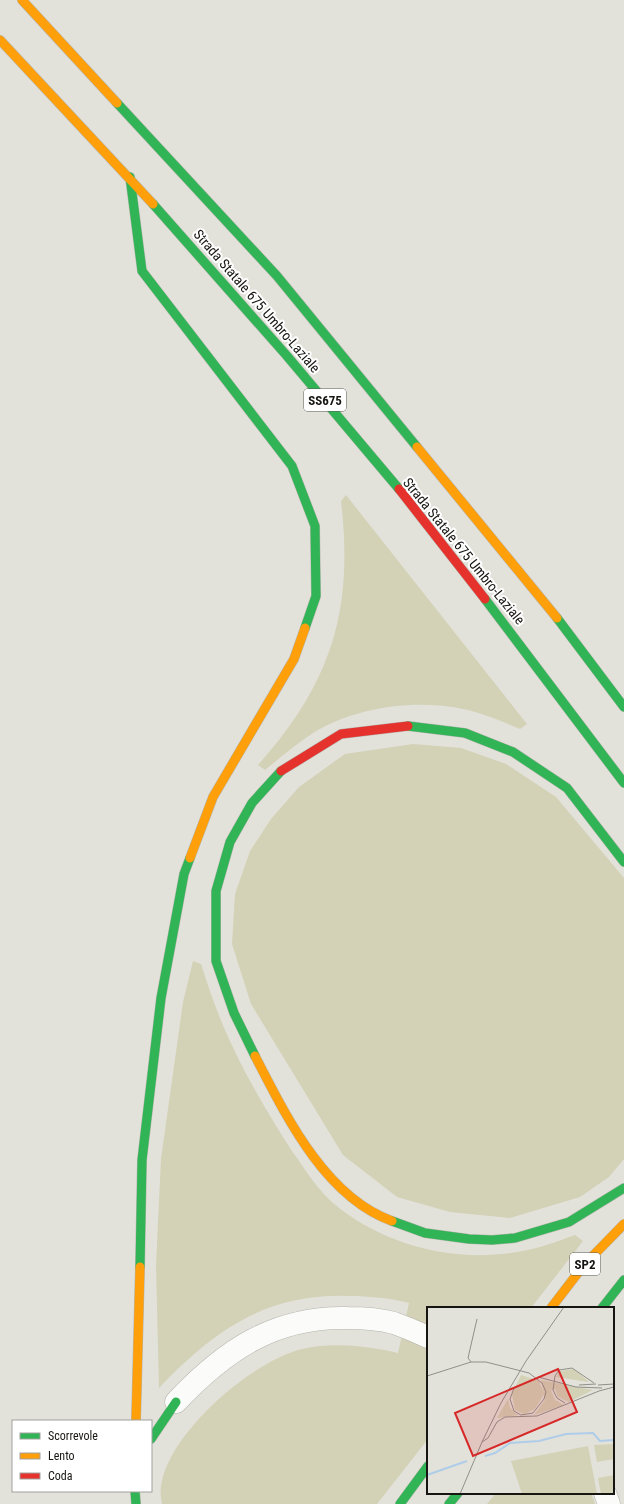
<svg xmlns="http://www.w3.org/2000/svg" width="624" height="1504" font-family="'Roboto Condensed',sans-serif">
	<rect width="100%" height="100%" fill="#e2e2da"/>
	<g fill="#d3d1b6">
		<path d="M346 495 527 724 520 729C501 721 483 713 463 709 414 699 356 707 313 733 296 744 281 757 265 770L258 765C331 683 354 611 341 501Z"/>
		<polygon points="413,744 461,748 506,764 556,797 624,878 624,1159 609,1177 580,1197 510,1218 450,1212 397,1197 343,1155 251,1004 232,944 235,894 250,851 271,819 299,787 345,754"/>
		<path d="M193 961 201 964C207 982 213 1001 220 1018 238 1063 266 1111 292 1151 305 1169 316 1188 333 1203 383 1245 453 1263 517 1252 537 1249 556 1242 575 1235L583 1241 531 1308H428V1439L377 1504H162C161 1498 160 1492 161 1486 168 1433 252 1361 302 1349 334 1342 366 1346 398 1353L409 1303C389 1298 369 1296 349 1296 267 1293 214 1330 159 1388L156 1265 161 1159 183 1002Z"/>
		<polygon points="496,1493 591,1493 595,1504 487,1504"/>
	</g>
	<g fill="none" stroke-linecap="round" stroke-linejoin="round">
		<defs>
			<g id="street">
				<path d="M176 1402C225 1350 275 1316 348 1318 364 1318 379 1319 394 1323 405 1327 417 1332 428 1337"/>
				<polyline points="605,1493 609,1504"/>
			</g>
			<g id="fast">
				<polyline points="117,103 277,276 417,447"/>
				<polyline points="130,177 142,271 292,466 315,526 316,596 305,628"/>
				<polyline points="153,204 287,356 399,489"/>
				<polyline points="485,599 624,783"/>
				<polyline points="557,618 624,707"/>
				<polyline points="408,726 465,733 513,752 567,788 624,862"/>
				<polyline points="255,1056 234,1013 216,961 216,891 230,842 252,803 281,771"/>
				<polyline points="392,1221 425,1233 469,1239 492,1240 515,1238 569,1222 624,1188"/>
				<polyline points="140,1267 142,1160 161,998 184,874 190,858"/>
				<polyline points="602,1308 624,1280"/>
				<polyline points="151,1439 176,1402"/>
				<polyline points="135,1491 136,1504"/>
				<polyline points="400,1504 428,1466"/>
				<polyline points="449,1504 458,1493"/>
			</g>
			<g id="slow">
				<polyline points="22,0 117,103"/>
				<polyline points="0,40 153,204"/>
				<polyline points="417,447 557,618"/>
				<polyline points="190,858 213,797 294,659 305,628"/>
				<path d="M255 1056C286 1116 325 1197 392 1221"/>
				<polyline points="551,1308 584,1265 624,1224"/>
				<polyline points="136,1421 140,1267"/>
			</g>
			<g id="jam">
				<polyline points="399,489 485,599"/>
				<polyline points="281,771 341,734 408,726"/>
			</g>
		</defs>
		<use href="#street" stroke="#b5b5af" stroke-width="23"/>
		<use href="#fast" stroke="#b5b5af" stroke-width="10"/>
		<use href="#slow" stroke="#b5b5af" stroke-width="10"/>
		<use href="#jam" stroke="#b5b5af" stroke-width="10"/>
		<use href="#street" stroke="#fbfbf9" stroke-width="22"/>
		<use href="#fast" stroke="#30b455" stroke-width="9"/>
		<use href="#slow" stroke="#ff9f0a" stroke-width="9"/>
		<use href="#jam" stroke="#e5322d" stroke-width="9"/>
	</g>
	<g text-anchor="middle" stroke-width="4" stroke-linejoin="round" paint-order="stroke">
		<g fill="#fff" stroke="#5c5b58" stroke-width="1">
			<rect x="304" y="389" width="42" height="22" rx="3"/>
			<rect x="570" y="1253" width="30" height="22" rx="3"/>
		</g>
		<g font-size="13" font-weight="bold" fill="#161511">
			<text x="325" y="405">SS675</text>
			<text x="585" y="1269">SP2</text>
		</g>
		<g font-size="14" fill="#161511" stroke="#fff">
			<text transform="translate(257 301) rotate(49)" y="5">Strada Statale 675 Umbro-Laziale</text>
			<text transform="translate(464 551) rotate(51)" y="5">Strada Statale 675 Umbro-Laziale</text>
		</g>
	</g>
	<g transform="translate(427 1307)">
		<rect width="187" height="187" fill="#e2e2da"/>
		<path d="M147 62 161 74V75L129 70 133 64ZM94 68 112 74 117 87 108 102 97 107 88 103 85 87ZM114 73 166 83 142 95 131 90 128 82 124 83 128 93 137 98 107 108 118 93ZM81 92 83 101 91 108 70 111ZM187 137V152L170 155 167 138ZM161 139 170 187H95L84 154ZM187 168V187H174L171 171Z" fill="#d3d1b6"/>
		<path fill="none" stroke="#afcce9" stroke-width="2" d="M58 149 68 146 83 136 112 134 139 127 166 126 173 134 187 133M0 168 40 154"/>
		<path fill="none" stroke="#90908a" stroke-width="1" d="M44 55 41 51 50 12M0 69 44 55H59L102 66M111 70 149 80 175 81M152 78 169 77M171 78 187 77M87 81 83 92 87 104 94 108 106 106 117 92 119 85 115 76 102 66M138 96 130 91 126 83 128 69 132 63 145 61 167 76M55 135 61 131 70 115 78 110 110 109 172 84 187 80M33 187 55 135 74 96 99 54 137 0"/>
		<path fill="#d62828" fill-opacity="0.15" stroke="#d62828" stroke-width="2" d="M131 62 150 105 46 149 28 106Z"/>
		<rect width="187" height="187" fill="none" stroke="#161511" stroke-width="2"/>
	</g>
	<rect x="12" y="1420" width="140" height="72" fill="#ffffff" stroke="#a2a1a0"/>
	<rect x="20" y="1433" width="20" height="6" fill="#30b455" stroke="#a2a1a0"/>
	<text x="48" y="1440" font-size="12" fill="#161511">Scorrevole</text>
	<rect x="20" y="1453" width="20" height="6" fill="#ff9f0a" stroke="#a2a1a0"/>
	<text x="48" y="1460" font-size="12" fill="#161511">Lento</text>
	<rect x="20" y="1473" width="20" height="6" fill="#e5322d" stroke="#a2a1a0"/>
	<text x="48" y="1480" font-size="12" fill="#161511">Coda</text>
</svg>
